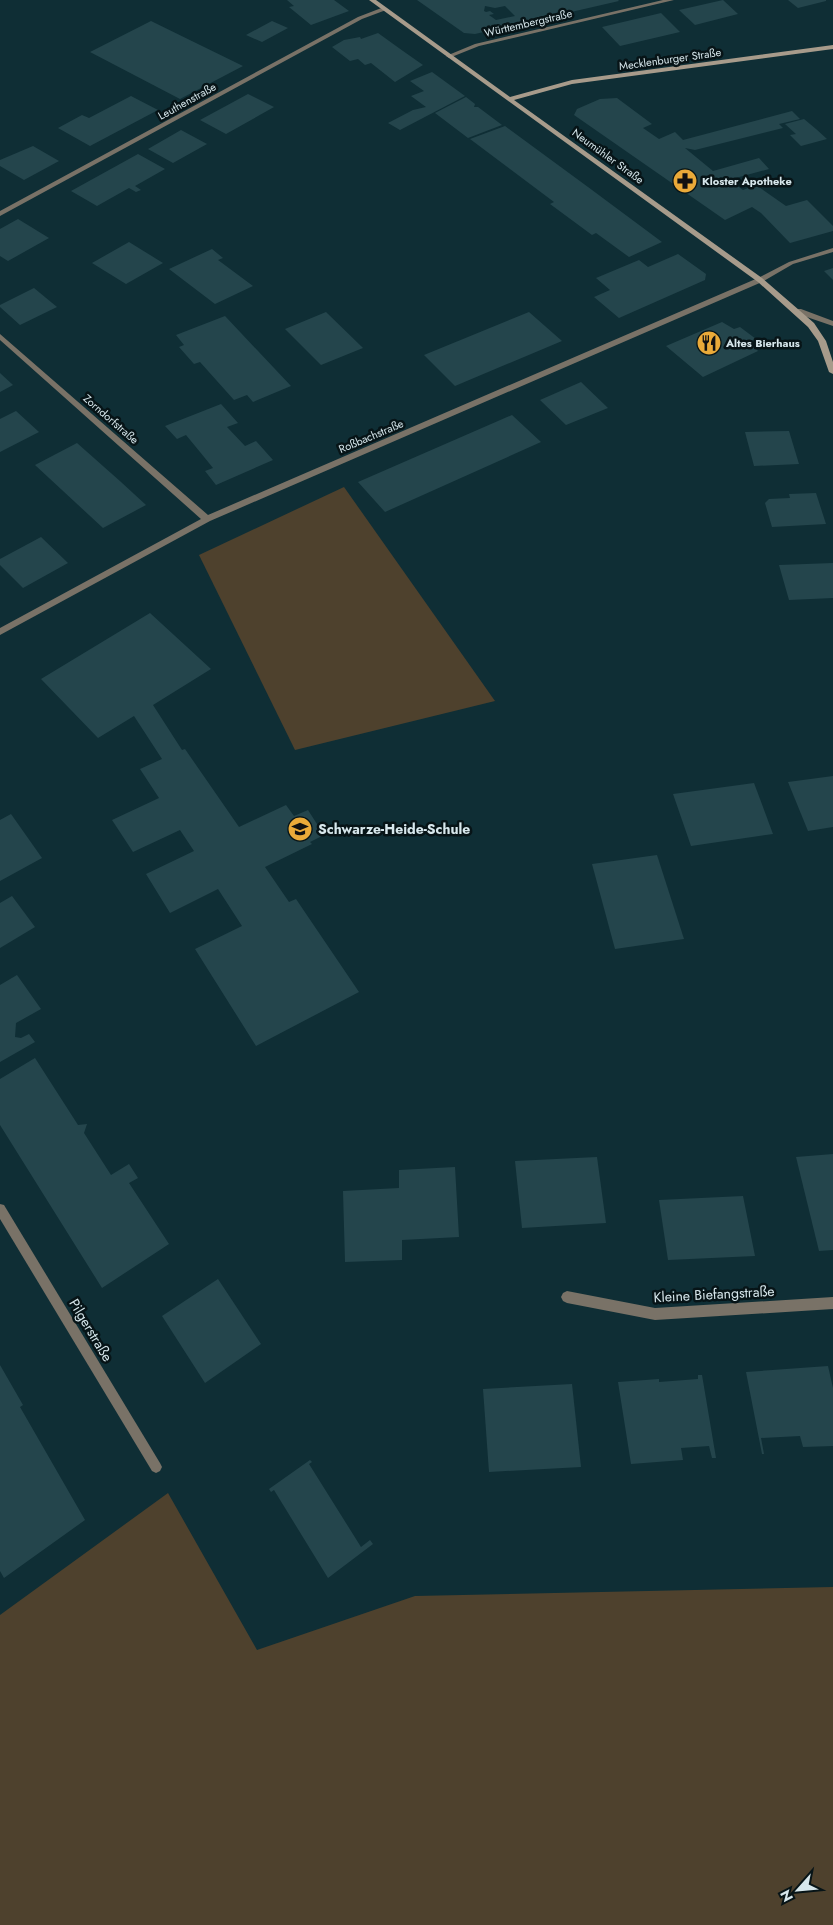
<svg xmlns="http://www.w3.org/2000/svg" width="833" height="1925" font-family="Jost,sans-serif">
	<rect width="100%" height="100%" fill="#0f2e35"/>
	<g fill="#4e412d">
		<polygon points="344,487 495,701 295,750 199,555"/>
		<polygon points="168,1493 257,1650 415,1596 833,1587 833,1925 0,1925 0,1615"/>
	</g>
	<g fill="#24454c" fill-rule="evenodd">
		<polygon points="287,0 334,0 349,11 311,25 289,7 294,6"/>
		<path d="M417 0H618L619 1 475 34 464 33ZM485 6 495 8 505 6 515 16 496 20 489 15 494 14 490 11 486 12 484 11Z"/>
		<polygon points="723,0 738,14 695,25 679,10"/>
		<polygon points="788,0 826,0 826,1 798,8"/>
		<polygon points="661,13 680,32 620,46 602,27"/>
		<polygon points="151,21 200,45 243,66 180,99 90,52"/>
		<polygon points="272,21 288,28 262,42 246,35"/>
		<polygon points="378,33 403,51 423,65 395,82 371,63 365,65 358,59 350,61 332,47 344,40 360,37 361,39"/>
		<polygon points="432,72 465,96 400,130 388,123 413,110 426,107 411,96 424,91 410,81"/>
		<polygon points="248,94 274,107 226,134 200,120"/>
		<polygon points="131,96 158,110 90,146 58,128 82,115 89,118"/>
		<polygon points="466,97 475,104 474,107 478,107 502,125 468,138 435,113"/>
		<polygon points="617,98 652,124 643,128 659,139 675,132 683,140 792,111 800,119 779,124 783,128 695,150 685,148 713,171 759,158 769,169 732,179 719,177 725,182 729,180 743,190 756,185 786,206 807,200 833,226 833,231 790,243 761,213 752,207 725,220 574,115 577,109 600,99"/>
		<polygon points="804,119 816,129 827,139 801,146 790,135 796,134 785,124"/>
		<polygon points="505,126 588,187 662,242 629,257 596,233 592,235 550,204 554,202 470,139"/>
		<polygon points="181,130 207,144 173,163 148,149"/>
		<polygon points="33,146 59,161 24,180 0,166 0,160"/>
		<polygon points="138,154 165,169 135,186 141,190 136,192 129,188 97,206 71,191"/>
		<polygon points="18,219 49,238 8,261 0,256 0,229"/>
		<polygon points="129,242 163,263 126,284 92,263"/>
		<polygon points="212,249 223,258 218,260 253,286 215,304 169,269"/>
		<polygon points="678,254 706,274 705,280 619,318 594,297 610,290 596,278 639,260 648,267"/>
		<polygon points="833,268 833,280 824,271"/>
		<polygon points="34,288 57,307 20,325 0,307 0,305"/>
		<polygon points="326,312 363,348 321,365 285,329"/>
		<polygon points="529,312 562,341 455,386 424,355"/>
		<polygon points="225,316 291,386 253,402 247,395 234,400 200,362 194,364 179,347 184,345 176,335"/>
		<polygon points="722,322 734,329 740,327 756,339 750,342 758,351 703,377 666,346"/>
		<polygon points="0,373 13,385 0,392"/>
		<polygon points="581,382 608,408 566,425 540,400"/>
		<polygon points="221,404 238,423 227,427 245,446 256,441 273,460 216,485 205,471 213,468 200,452 186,435 177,439 165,426"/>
		<polygon points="16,411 39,432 0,452 0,419"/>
		<polygon points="512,415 541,442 385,512 358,482"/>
		<polygon points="789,431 799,464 754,466 745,432"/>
		<polygon points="77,443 121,482 146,505 103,528 35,465"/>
		<polygon points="816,493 826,524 772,527 765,503 769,499 790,498 789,494"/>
		<polygon points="41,537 68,563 23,588 0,565 0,559"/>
		<polygon points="833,563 833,598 789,600 779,565"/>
		<polygon points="150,613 211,669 153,705 182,750 185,749 239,827 286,805 294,816 308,810 324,835 310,842 312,844 265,867 289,902 296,899 359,992 256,1046 195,949 242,926 218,889 170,913 146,874 194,851 180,830 133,852 112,820 159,798 140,769 162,759 134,716 98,738 41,679"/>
		<polygon points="833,776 833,827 808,831 788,782"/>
		<polygon points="754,783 773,834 691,846 673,794"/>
		<polygon points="11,814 42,858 0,881 0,820"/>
		<polygon points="657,855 684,939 615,949 592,864"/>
		<polygon points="12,896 35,927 0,948 0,903"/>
		<polygon points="17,975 41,1009 16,1023 15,1037 21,1038 29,1034 35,1042 0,1062 0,985"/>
		<polygon points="35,1058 78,1125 87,1124 84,1133 111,1175 129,1164 138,1178 129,1183 169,1244 102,1288 0,1125 0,1079"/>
		<polygon points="833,1154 833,1250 819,1251 796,1157"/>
		<polygon points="597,1157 606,1223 522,1228 515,1161"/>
		<polygon points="455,1167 459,1237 402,1240 402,1260 345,1262 343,1191 399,1188 399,1170"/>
		<polygon points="743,1196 755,1256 668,1260 659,1200"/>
		<polygon points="218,1279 261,1344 205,1383 162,1316"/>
		<polygon points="0,1365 23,1405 20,1407 85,1520 4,1578 0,1571"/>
		<polygon points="828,1366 833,1388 833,1446 803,1447 800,1436 761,1438 764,1454 762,1454 746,1372"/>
		<polygon points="698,1375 702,1375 716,1458 712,1458 709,1446 681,1448 683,1460 631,1464 618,1382 659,1379 659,1382 698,1379"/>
		<polygon points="572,1384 581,1467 489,1472 483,1389"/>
		<polygon points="310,1460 312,1462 309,1464 361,1547 370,1540 373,1544 328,1578 274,1490 271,1492 269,1489"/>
	</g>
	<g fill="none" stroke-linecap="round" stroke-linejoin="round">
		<g fill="#797267" fill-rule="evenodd">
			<polygon points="663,0 674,0 479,46 449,58 446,56 475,44"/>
			<polygon points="384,7 387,9 386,10 362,19 0,216 0,211 358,17"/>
			<polygon points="833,248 833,252 793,264 762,282 210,521 0,635 0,628 201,519 0,340 0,334 208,515 758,278 789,262"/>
			<polygon points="795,309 801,309 833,321 833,326 795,313"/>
			<polygon points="0,1204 4,1205 160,1463 162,1467 160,1471 156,1473 152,1471 0,1219"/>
			<polygon points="567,1291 655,1308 833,1297 833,1309 655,1320 567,1303 563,1301 561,1297 563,1293"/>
		</g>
		<polygon fill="#a79b8b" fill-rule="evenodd" points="369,0 376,0 510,97 572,80 833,45 833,49 572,84 514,100 762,278 814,323 826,341 833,362 833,374 829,372 818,341 808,327 758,282"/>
	</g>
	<defs>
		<symbol id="pharmacy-disc" viewBox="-11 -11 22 22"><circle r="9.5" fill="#eaaa39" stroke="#071417"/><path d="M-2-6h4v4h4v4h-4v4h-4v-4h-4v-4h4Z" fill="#111"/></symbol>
		<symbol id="restaurant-disc" viewBox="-11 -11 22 22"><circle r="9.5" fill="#eaaa39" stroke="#071417"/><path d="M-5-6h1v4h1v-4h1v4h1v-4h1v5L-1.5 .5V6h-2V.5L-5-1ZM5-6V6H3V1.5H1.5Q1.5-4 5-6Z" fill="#111"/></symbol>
		<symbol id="school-disc" viewBox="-11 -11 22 22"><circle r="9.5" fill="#eaaa39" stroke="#071417"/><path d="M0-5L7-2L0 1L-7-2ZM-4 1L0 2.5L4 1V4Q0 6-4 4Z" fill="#111"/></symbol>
	</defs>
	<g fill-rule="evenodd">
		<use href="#pharmacy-disc" x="671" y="167" width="28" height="28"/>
		<use href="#restaurant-disc" x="695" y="329" width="28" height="28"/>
		<use href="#school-disc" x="286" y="815" width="28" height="28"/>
	</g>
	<g text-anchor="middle" stroke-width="5" stroke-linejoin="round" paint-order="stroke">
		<g font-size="11" fill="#d7e7ec" stroke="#071417">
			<text transform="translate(528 23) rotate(-13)" y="4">Württembergstraße</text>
			<text transform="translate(670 59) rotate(-8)" y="4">Mecklenburger Straße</text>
			<text transform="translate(187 101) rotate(-29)" y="4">Leuthenstraße</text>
			<text transform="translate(608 156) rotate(36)" y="4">Neumühler Straße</text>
			<text transform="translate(111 419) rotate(41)" y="4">Zorndorfstraße</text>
			<text transform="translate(371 436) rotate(-23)" y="4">Roßbachstraße</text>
		</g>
		<g font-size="11" font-weight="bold" fill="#d7e7ec" stroke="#071417" text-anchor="start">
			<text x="702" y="185">Kloster Apotheke</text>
			<text x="726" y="347">Altes Bierhaus</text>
		</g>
		<g font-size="14" font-weight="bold" fill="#d7e7ec" stroke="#071417" text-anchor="start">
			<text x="318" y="834">Schwarze-Heide-Schule</text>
		</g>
		<g font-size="14" fill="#d7e7ec" stroke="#071417">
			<text transform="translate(714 1294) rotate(-3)" y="5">Kleine Biefangstraße</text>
			<text transform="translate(91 1330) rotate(59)" y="5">Pilgerstraße</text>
		</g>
	</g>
	<g transform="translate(798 1890) rotate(243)" stroke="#071417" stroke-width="4" paint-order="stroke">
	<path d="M0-4L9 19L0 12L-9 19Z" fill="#d7e7ec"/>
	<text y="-8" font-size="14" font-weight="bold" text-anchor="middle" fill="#d7e7ec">N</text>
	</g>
</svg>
